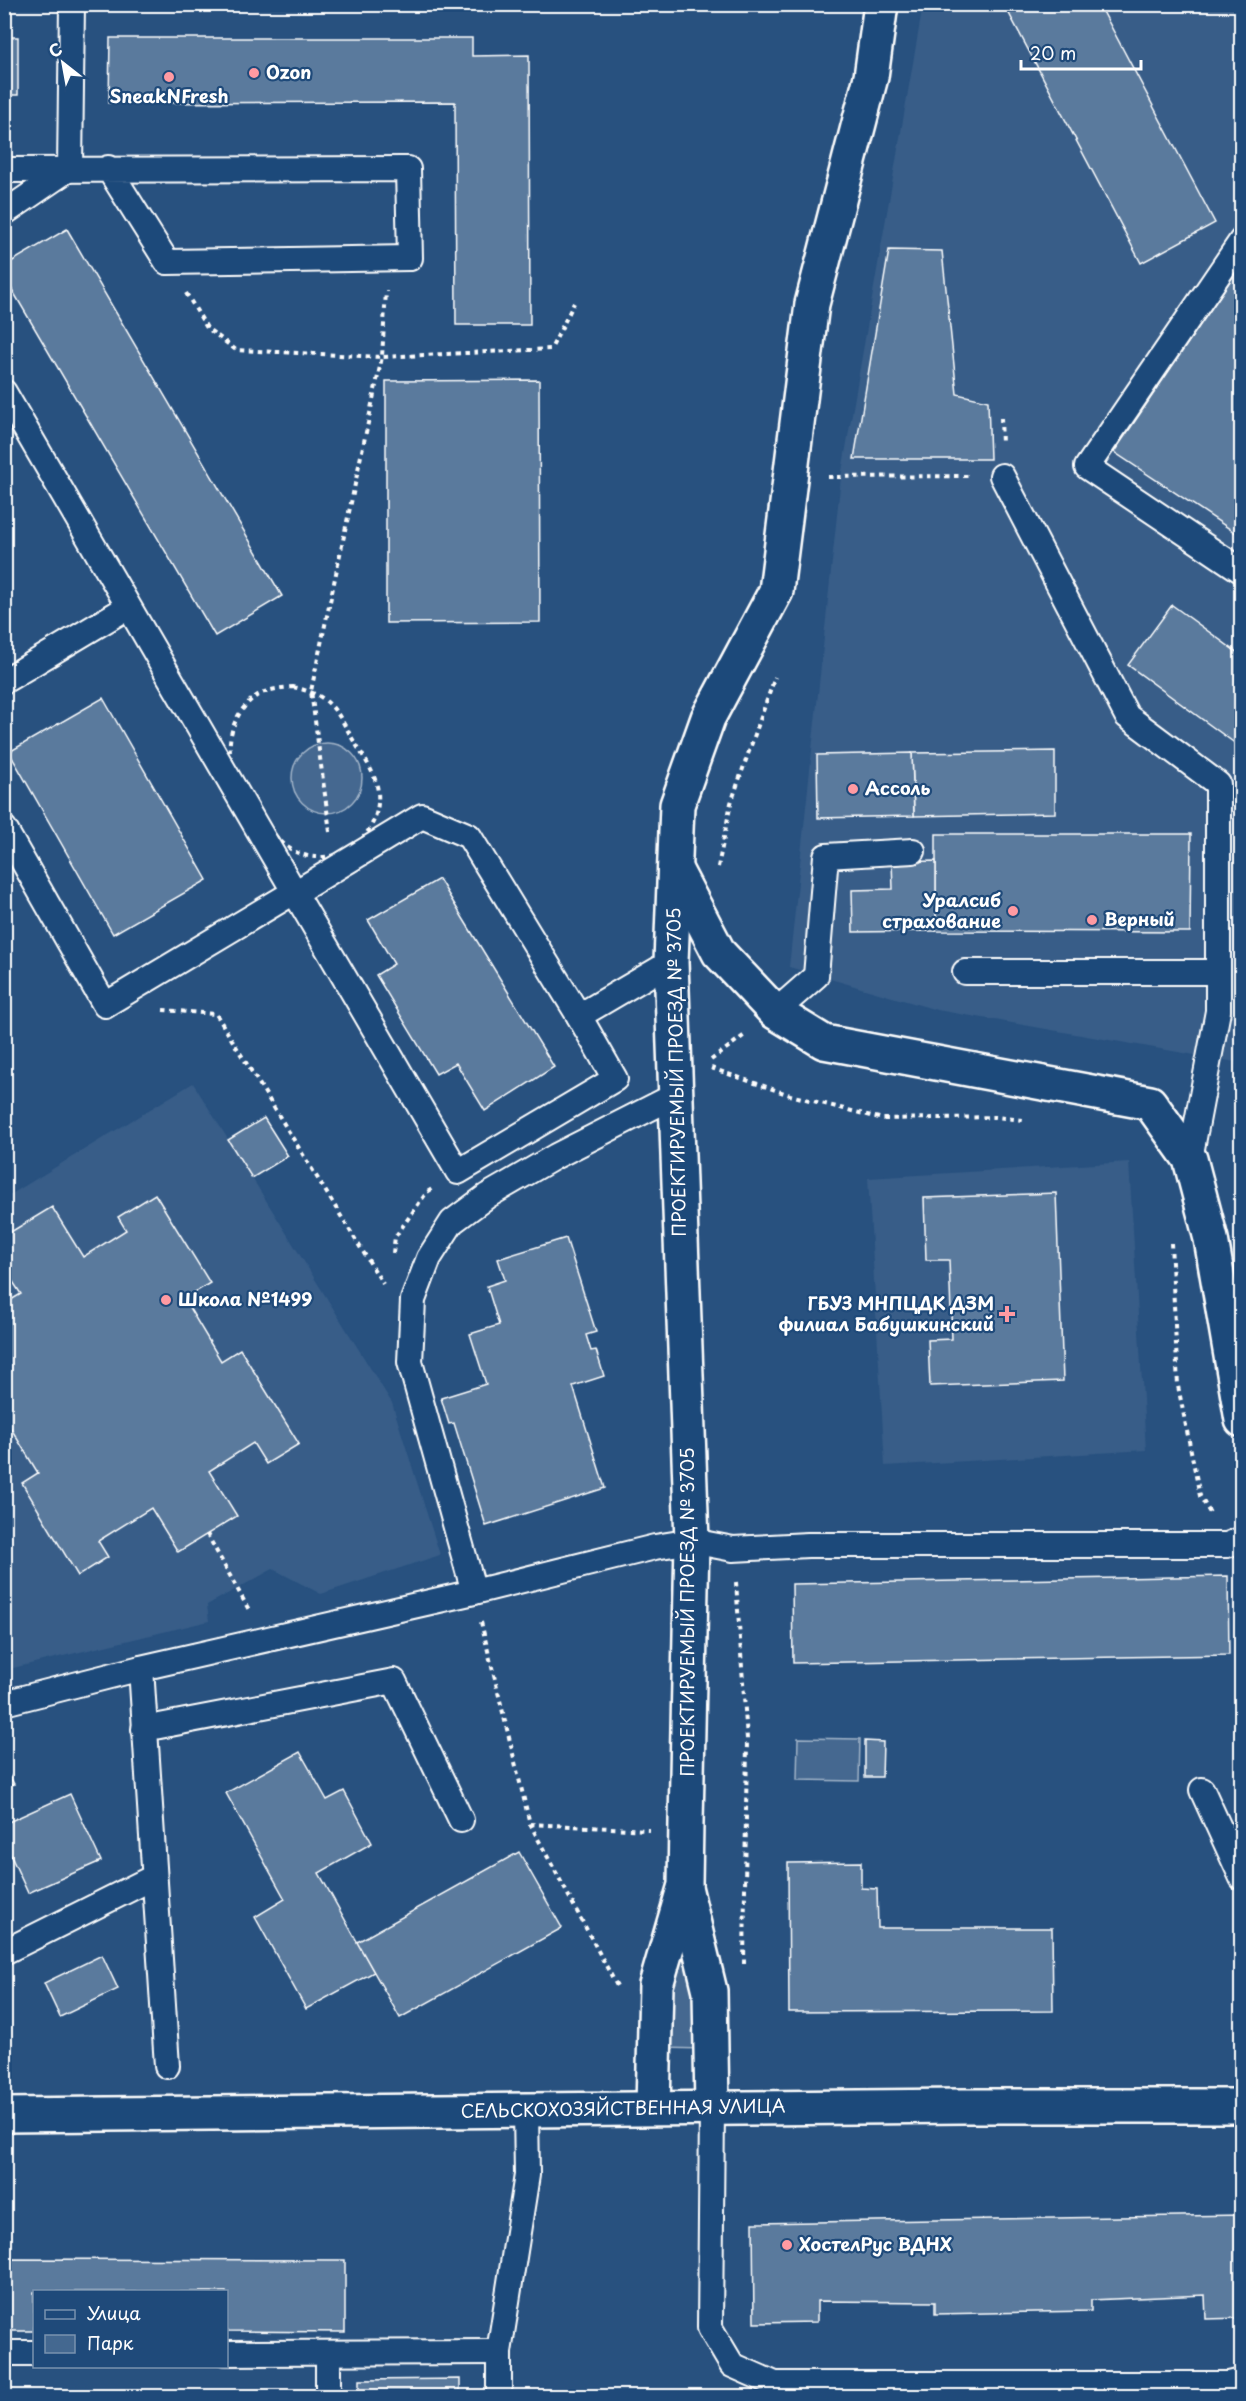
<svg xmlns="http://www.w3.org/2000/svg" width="1246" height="2401" font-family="'Playpen Sans',sans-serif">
	<rect width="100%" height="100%" fill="#28517f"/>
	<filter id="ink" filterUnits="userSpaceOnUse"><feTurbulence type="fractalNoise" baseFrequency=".0167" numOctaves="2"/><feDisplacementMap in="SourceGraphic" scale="12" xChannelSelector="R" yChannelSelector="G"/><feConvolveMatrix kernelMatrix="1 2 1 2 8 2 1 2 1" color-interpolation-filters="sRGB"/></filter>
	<g filter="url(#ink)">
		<g fill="#375d88">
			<polygon points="923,5 1241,5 1241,1110 1235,1062 937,1010 789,967 841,477"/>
			<polygon points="193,1083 392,1403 440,1555 321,1594 273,1569 207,1605 209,1621 5,1670 5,1198"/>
			<polygon points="1129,1162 1146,1450 885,1466 868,1178"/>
		</g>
		<g fill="#446890" stroke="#a2b4c8" stroke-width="1.5">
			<circle cx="327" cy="778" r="35"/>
			<polygon points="798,1738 860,1739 859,1781 797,1780"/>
			<polygon points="686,1926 704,2049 663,2048 663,1987"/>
		</g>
		<g fill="#5a7a9d" stroke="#fff" stroke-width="1.5">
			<polygon points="1004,4 1099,4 1215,223 1141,263"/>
			<rect x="4" y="37" width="14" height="58"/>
			<polygon points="110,38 472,38 472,56 529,55 530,325 456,325 455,102 109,103"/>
			<polygon points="67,229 282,596 215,636 4,276 4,266"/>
			<polygon points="889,250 942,251 957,394 988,401 990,459 854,459"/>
			<polygon points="1242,263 1242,537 1114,452"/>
			<polygon points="539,380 540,622 386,623 386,381"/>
			<polygon points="1172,605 1242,656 1242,736 1236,744 1128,665"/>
			<polygon points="103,698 207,880 113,934 9,752"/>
			<polygon points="1055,751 1055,813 914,816 912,753"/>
			<polygon points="912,753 914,816 818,818 817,755"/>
			<polygon points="936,834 1191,834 1190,932 936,931"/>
			<polygon points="936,861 936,931 853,932 852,890 893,889 892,862"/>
			<polygon points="439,879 554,1067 485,1111 456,1063 436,1074 376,975 394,964 368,920"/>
			<polygon points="264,1118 288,1156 252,1178 228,1140"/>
			<polygon points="1056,1193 1063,1381 930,1386 928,1340 952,1339 949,1260 926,1260 924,1198"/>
			<polygon points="155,1194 210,1283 184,1299 221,1361 240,1349 299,1444 266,1464 253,1443 209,1471 237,1516 178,1552 151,1508 98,1541 108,1557 78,1576 22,1483 38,1473 4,1417 4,1304 21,1294 4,1268 4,1236 52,1207 83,1257 126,1230 118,1217"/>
			<polygon points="566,1238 596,1332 586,1335 591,1351 596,1350 604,1376 573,1386 605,1488 486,1526 454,1423 449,1424 441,1398 486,1384 470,1334 499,1325 487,1286 505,1280 498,1259"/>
			<polygon points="1228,1576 1229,1655 793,1663 792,1584"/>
			<polygon points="865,1741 883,1742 882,1777 865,1777"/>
			<polygon points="300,1752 327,1800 344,1791 372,1843 319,1873 374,1972 306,2009 255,1917 285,1899 226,1793"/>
			<polygon points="4,1766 14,1784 4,1788"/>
			<polygon points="70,1794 101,1861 28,1893 4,1841 4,1824"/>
			<polygon points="519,1852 562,1928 400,2018 357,1942"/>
			<polygon points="861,1862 861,1888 877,1889 878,1928 1052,1928 1053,2011 789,2012 788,1863"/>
			<polygon points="102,1955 118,1989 60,2017 44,1983"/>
			<polygon points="1242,2215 1242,2318 1206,2319 1205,2295 1091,2300 1091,2311 935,2314 935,2302 817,2301 817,2322 754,2323 753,2223"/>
			<polygon points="4,2259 345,2260 345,2332 226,2331 226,2292 34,2292 34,2331 4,2331"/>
			<polygon points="460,2379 460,2396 359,2396 359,2380"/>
		</g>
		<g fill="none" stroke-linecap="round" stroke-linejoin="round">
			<defs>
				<g id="service">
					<polyline points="4,170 408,169 410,258 167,262 108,168"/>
					<polyline points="4,213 70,168 72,4"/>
					<polyline points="1242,240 1087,467 1242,571"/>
					<polyline points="4,392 295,893 422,816 469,836 579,1016 671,962"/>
					<polyline points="1002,476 1127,716 1218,784 1218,1011 1190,1159"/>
					<polyline points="4,681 128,607"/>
					<polyline points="4,828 105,1005 294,892"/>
					<polyline points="295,893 458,1172 615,1079 579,1016"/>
					<polyline points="965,972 1218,972"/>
					<polyline points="775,1012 816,976 826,856 913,851"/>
					<polyline points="474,1592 410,1362 413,1300 429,1258 452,1222 487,1196 556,1156 676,1095"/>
					<polyline points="141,1668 167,2066"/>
					<polyline points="4,1703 141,1668 474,1592 655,1547 692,1541 733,1549 808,1545 1227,1545 1242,1539"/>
					<polyline points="144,1729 394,1681 461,1820"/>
					<polyline points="1202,1790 1242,1878"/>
					<polyline points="4,1952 154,1877"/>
					<polyline points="712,2108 710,2328 732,2365 775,2384 1229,2384 1242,2381"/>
					<polyline points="4,2353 34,2353"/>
					<polyline points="226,2353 499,2352"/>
					<polyline points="328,2353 328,2396"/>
					<polyline points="499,2396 499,2352 527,2175 526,2110"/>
				</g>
				<g id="minor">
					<polyline points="675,869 719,953 775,1012 824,1042 1150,1103 1190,1159 1211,1239 1242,1420"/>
					<polyline points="685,1887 710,1991 712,2108"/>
					<polyline points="653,2108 656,1985 685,1885 686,1822 692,1541 671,962 677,805 708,718 776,591 812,304 871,77 881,4"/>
				</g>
				<polyline id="secondary" points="4,2115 963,2106 1242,2106"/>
			</defs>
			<use href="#service" stroke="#fff" stroke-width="28"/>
			<use href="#minor" stroke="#fff" stroke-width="38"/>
			<use href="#secondary" stroke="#fff" stroke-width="38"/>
			<g stroke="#fff" stroke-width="4" stroke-dasharray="4.5 4.5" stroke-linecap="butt">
				<polyline points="186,293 207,328 236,350 382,357 551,349 574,303"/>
				<polyline points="1001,418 1002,444"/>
				<polyline points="828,477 970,476"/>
				<path d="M293 687C305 690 317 693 326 701 338 711 345 726 352 738 361 753 373 769 377 786 383 814 367 842 342 853 328 858 312 859 298 853 277 844 267 824 257 806 248 792 235 775 231 758 226 735 237 708 258 695 269 689 281 688 293 687Z"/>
				<polyline points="330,832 311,691 382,357 386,291"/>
				<polyline points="718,867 731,803 775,677"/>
				<polyline points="163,1010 216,1014 383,1284"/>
				<polyline points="711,1060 746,1034"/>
				<polyline points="711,1068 790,1095 883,1119 995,1117 1023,1120"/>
				<polyline points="1171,1243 1178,1386 1200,1496 1210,1513"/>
				<polyline points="393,1253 395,1237 427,1192 432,1189"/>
				<polyline points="207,1534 249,1610"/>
				<polyline points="736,1582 747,1739 744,1964"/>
				<polyline points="481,1622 530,1824 617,1986"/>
				<polyline points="530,1824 649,1830"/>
			</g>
			<use href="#service" stroke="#1f4a7a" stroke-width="24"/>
			<use href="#minor" stroke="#1f4a7a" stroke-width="33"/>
			<use href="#secondary" stroke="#1f4a7a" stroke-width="33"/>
		</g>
	</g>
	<g fill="#ff9aa2" stroke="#1f4a7a" stroke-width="2">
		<circle cx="254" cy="73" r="6"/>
		<circle cx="169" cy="77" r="6"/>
		<circle cx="853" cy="789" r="6"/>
		<circle cx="1013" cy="911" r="6"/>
		<circle cx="1092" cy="920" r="6"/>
		<circle cx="166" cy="1300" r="6"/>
		<path d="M1004 1305h6v6h6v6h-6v6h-6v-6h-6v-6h6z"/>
		<circle cx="787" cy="2245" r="6"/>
	</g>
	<g text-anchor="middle" stroke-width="4.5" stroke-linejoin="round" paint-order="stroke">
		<g font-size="18" font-weight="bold" fill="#fff" stroke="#1f4a7a" text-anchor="start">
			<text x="266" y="79">Ozon</text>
			<text x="169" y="103" text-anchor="middle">SneakNFresh</text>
			<text x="865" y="795">Ассоль</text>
			<text x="1001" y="907" text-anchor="end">Уралсиб<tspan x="1001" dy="21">страхование</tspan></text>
			<text x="1104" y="926">Верный</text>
			<text x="178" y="1306">Школа №1499</text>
			<text x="994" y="1310" text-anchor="end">ГБУЗ МНПЦДК ДЗМ<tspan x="994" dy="21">филиал Бабушкинский</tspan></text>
			<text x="799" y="2251">ХостелРус ВДНХ</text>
		</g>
		<g font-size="18" fill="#fff" stroke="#1f4a7a">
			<text transform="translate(677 1072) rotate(-91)" y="6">ПРОЕКТИРУЕМЫЙ ПРОЕЗД № 3705</text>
			<text transform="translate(688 1612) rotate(-90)" y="6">ПРОЕКТИРУЕМЫЙ ПРОЕЗД № 3705</text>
			<text transform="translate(623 2109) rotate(-1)" y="6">СЕЛЬСКОХОЗЯЙСТВЕННАЯ УЛИЦА</text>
		</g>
	</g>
	<rect width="1246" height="2401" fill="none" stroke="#1f4a7a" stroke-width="24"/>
	<rect x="12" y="12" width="1222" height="2377" fill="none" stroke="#fff" stroke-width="2" filter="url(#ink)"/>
	<rect x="33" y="2290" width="195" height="78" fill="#1f4a7a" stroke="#7992af" stroke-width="1.5"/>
	<rect x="45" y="2310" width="30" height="9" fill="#1f4a7a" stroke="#7992af" stroke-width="1.5"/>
	<text x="87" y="2320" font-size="18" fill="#ffffff">Улица</text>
	<rect x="45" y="2335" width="30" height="18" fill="#446890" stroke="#7992af" stroke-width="1.5"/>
	<text x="87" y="2350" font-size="18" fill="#ffffff">Парк</text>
	<g transform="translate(63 63) rotate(329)" stroke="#1f4a7a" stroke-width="4.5" paint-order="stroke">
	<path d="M0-4.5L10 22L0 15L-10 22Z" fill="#ffffff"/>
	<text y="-9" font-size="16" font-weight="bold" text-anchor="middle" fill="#ffffff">С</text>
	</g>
	<path d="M1021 60v9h120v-9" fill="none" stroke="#ffffff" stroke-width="3"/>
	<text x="1030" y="60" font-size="18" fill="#ffffff" stroke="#1f4a7a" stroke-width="4.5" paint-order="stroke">20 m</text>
</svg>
